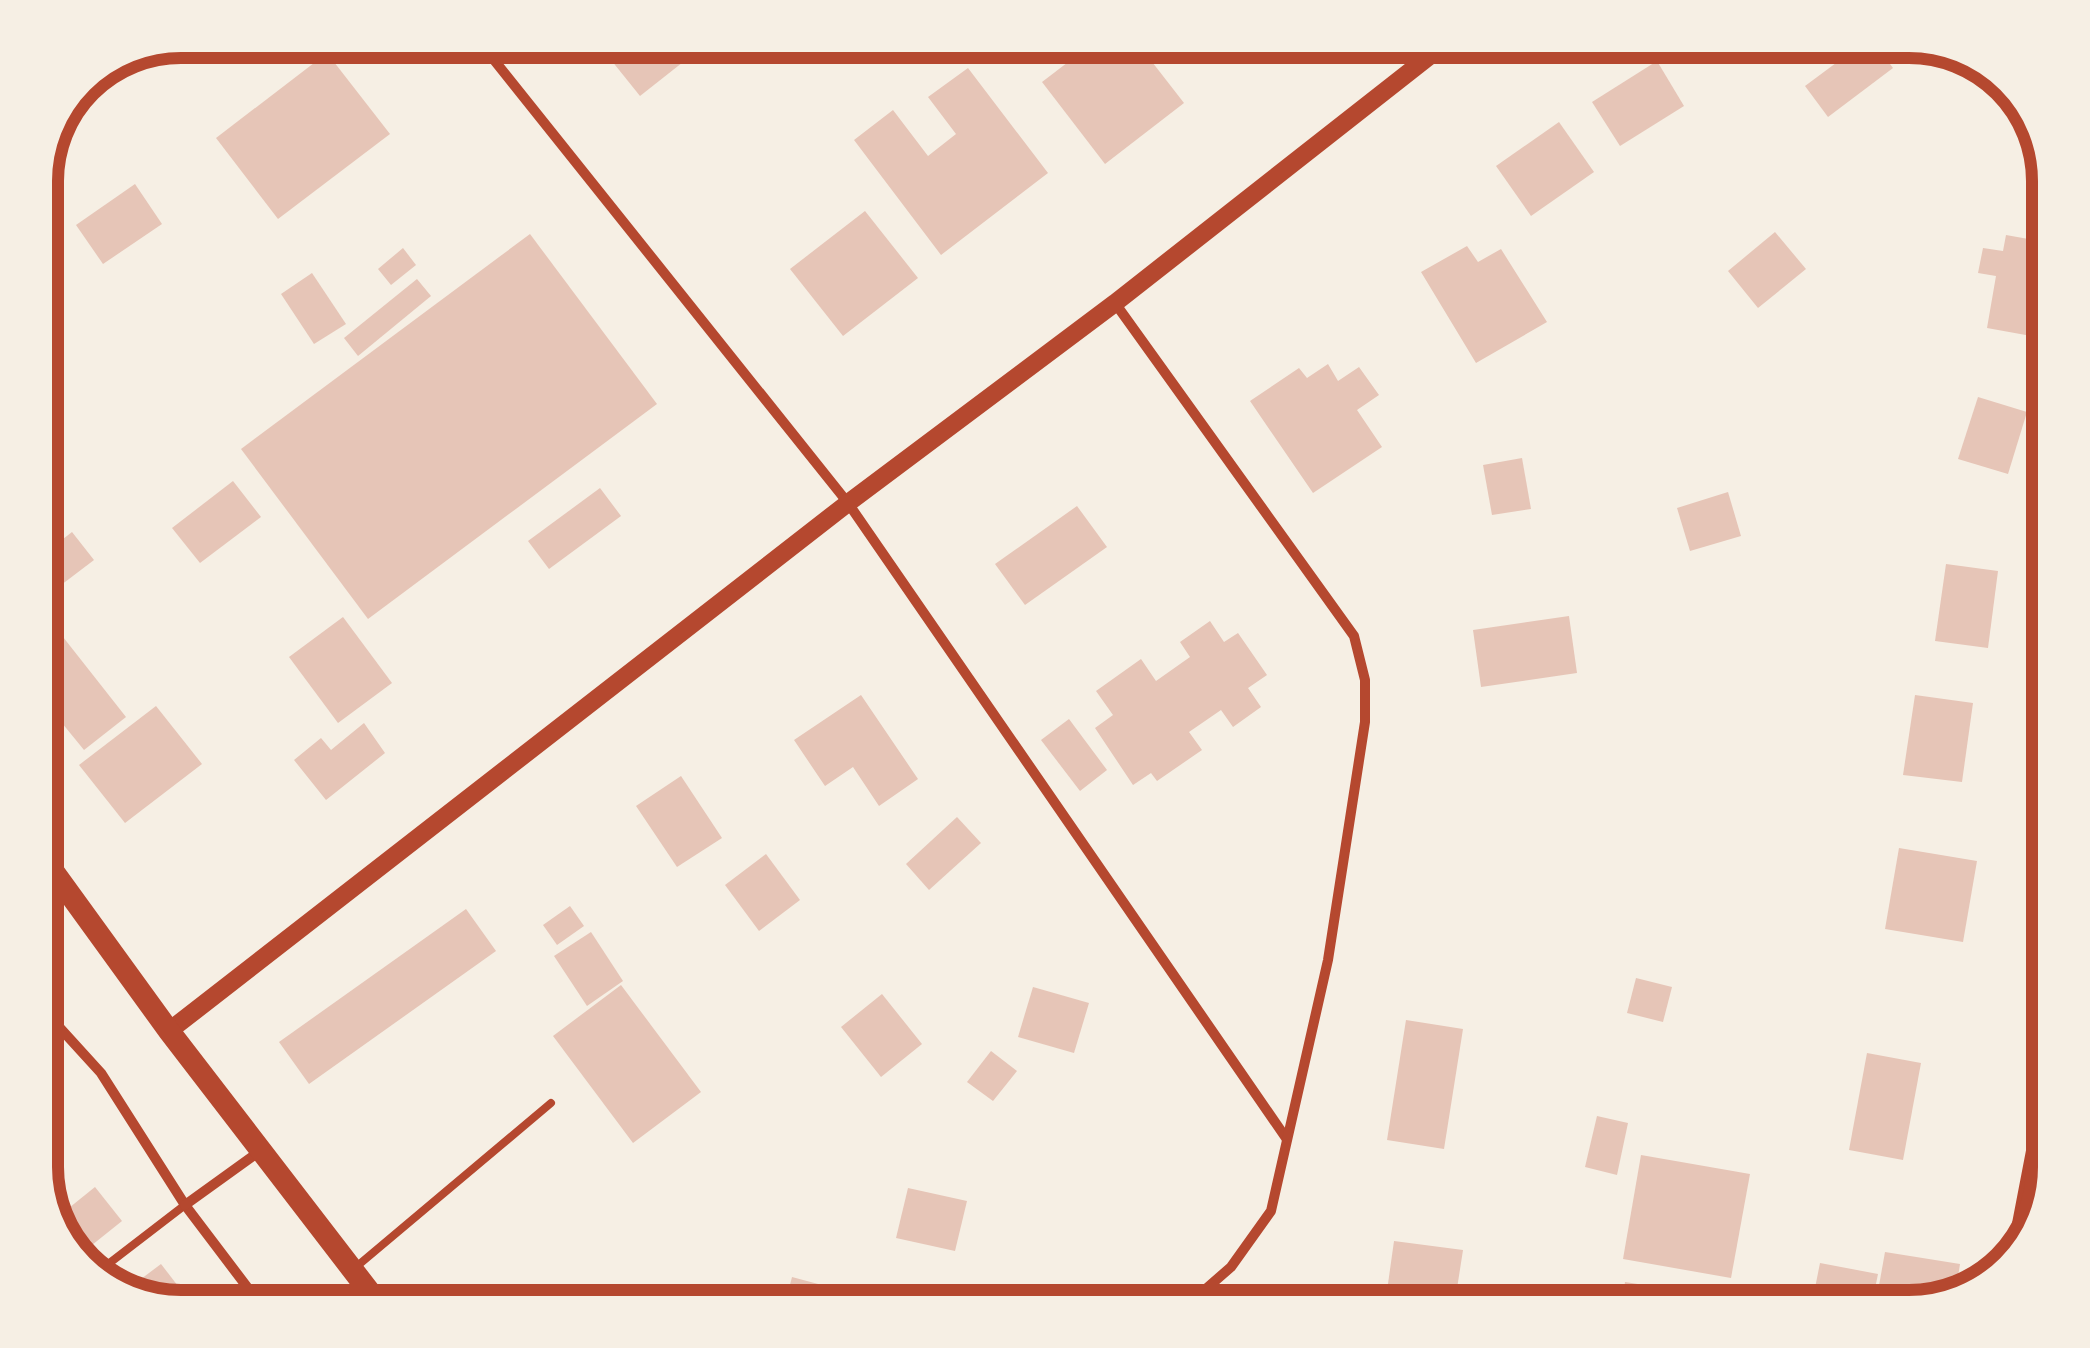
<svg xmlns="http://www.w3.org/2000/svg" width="2090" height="1348" font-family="Signika,sans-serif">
	<rect width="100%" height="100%" fill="#f6efe4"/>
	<g fill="#e6c5b7">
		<polygon points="595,40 711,40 640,96"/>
		<polygon points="1097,40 1135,40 1184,103 1105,164 1042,82"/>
		<polygon points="1867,40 1872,40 1893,68 1828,117 1805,86"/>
		<polygon points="327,53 390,134 278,219 216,138"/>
		<polygon points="1657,61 1684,106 1620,146 1592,102"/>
		<polygon points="968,68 1048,173 941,255 854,140 893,110 928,156 956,134 928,97"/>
		<polygon points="1559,122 1594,172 1531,216 1496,166"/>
		<polygon points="135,184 162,224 103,264 76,225"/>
		<polygon points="865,211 918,278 843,336 790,269"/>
		<polygon points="1775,232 1806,269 1758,308 1728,271"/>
		<polygon points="530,234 657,404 368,619 241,449"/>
		<polygon points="2006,235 2050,243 2048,339 1987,328 1996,276 1978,273 1983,248 2003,251"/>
		<polygon points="1467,246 1478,262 1501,249 1547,322 1476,363 1421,272"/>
		<polygon points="403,248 416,265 391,285 378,269"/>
		<polygon points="312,273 346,324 314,344 281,294"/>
		<polygon points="417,279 431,296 358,356 344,338"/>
		<polygon points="1328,364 1338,381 1359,367 1379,395 1357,410 1382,447 1313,493 1250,401 1299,368 1307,378"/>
		<polygon points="1978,397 2027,412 2008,474 1958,459"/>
		<polygon points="1522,458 1531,509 1492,515 1483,465"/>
		<polygon points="233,481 261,517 200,563 172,528"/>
		<polygon points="600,488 621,516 549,569 528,541"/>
		<polygon points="1728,492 1741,536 1690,551 1677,508"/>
		<polygon points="1077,506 1107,547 1025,605 995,564"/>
		<polygon points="72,532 94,560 40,601 40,557"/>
		<polygon points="1946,564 1998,571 1988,648 1935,641"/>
		<polygon points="1569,616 1577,673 1481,687 1473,630"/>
		<polygon points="343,617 392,683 338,723 289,657"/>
		<polygon points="1210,621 1224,642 1238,633 1267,675 1248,688 1261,707 1233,727 1221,710 1189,732 1202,750 1157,781 1151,773 1133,785 1095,728 1113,715 1096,691 1141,659 1156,681 1190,657 1180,642"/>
		<polygon points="52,623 126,717 84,750 40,696 40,632"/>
		<polygon points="861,695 918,779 879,806 853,767 825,786 794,740"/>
		<polygon points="1915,695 1973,703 1962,782 1903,775"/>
		<polygon points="156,706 202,764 125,823 79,765"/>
		<polygon points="1069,719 1107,770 1080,791 1041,740"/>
		<polygon points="364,723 385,753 326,800 294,760 321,738 331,750"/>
		<polygon points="681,776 722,838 677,867 636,806"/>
		<polygon points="957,817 981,843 929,890 906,864"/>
		<polygon points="1899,848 1977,861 1963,942 1885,929"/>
		<polygon points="766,854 800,900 759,931 725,885"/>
		<polygon points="570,906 584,926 557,945 543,925"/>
		<polygon points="466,909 496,951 309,1084 279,1042"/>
		<polygon points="591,932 623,981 587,1006 554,956"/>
		<polygon points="1636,978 1672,987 1663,1022 1627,1013"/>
		<polygon points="621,985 701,1092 633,1143 553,1036"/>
		<polygon points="1033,987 1089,1003 1074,1053 1018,1037"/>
		<polygon points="882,994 922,1044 881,1077 841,1027"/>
		<polygon points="1406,1020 1463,1029 1444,1149 1387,1140"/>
		<polygon points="991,1051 1017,1071 993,1101 967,1082"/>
		<polygon points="1867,1053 1921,1063 1903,1160 1849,1150"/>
		<polygon points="1597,1116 1628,1123 1617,1175 1585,1167"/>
		<polygon points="1641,1155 1750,1174 1731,1278 1623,1259"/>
		<polygon points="95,1187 122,1221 77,1257 59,1237 54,1220"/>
		<polygon points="908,1188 967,1201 955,1251 896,1238"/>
		<polygon points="1394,1241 1463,1250 1454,1308 1386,1298"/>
		<polygon points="1885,1252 1960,1264 1955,1296 1910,1308 1875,1308"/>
		<polygon points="1820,1263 1878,1274 1871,1308 1811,1308"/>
		<polygon points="161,1264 195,1308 181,1308 125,1291"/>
		<polygon points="792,1277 848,1292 844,1308 784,1308"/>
		<polygon points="1625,1282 1695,1293 1692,1308 1621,1308"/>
	</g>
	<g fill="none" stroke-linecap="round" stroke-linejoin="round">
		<g stroke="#b5482f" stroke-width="8">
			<polyline points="356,1267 551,1103"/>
			<polyline points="94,1275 185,1205"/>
		</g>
		<g stroke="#b5482f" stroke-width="10">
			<polyline points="478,40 848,503 1286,1138"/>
			<polyline points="1115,303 1354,636 1365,680 1365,722 1328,960 1271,1211 1231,1267 1184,1308"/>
			<polyline points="40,1006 101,1073 185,1205 263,1308"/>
			<polyline points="185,1205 260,1151"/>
			<polyline points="2010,1260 2050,1052"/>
		</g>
		<polyline stroke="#b5482f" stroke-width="18" points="169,1031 848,503 1115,303 1450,40"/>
		<polyline stroke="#b5482f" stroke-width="22" points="40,853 169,1031 382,1308"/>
	</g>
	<path d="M0 0H2090V1348H0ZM181 58H1909A123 123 0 0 1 2032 181V1167A123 123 0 0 1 1909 1290H181A123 123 0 0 1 58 1167V181A123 123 0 0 1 181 58Z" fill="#f6efe4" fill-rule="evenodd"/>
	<path fill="none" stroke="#b5482f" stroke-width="12" d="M181 58H1909A123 123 0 0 1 2032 181V1167A123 123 0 0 1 1909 1290H181A123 123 0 0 1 58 1167V181A123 123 0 0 1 181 58Z"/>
</svg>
